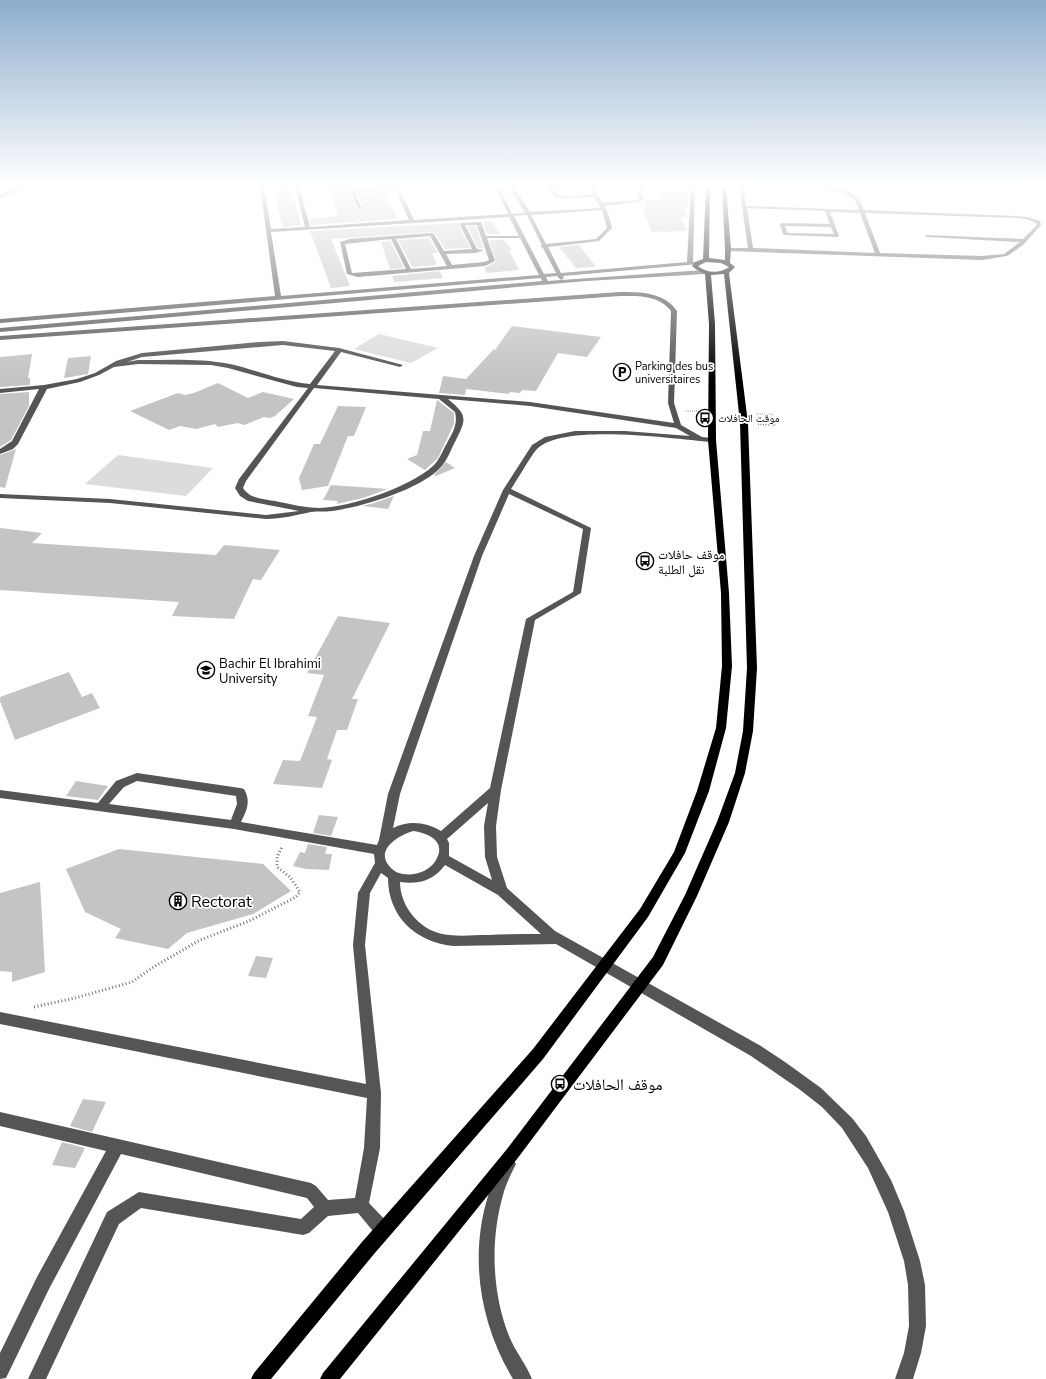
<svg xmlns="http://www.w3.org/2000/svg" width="1046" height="1379" font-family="'Nunito Sans','Noto Naskh Arabic',sans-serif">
	<rect width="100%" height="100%" fill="#fff"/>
	<g fill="#dcdcdc">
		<polygon points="379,334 438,348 411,363 354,349"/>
		<polygon points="118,455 213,468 186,496 85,484"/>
	</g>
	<g fill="#c4c4c4">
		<polygon points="275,186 291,186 301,225 283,227 276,201 278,201"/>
		<polygon points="326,186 347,186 357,209 359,210 363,207 357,194 385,192 398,219 311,225 309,219 338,216"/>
		<polygon points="658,189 687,190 688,208 684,208 687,217 681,217 686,231 652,232 644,214 645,199 659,200"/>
		<polygon points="491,221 501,234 487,234 483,222"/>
		<polygon points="459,223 459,226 470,248 445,249 435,233 432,232 331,239 350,286 331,288 310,231"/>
		<polygon points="467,226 476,226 483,248 478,248"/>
		<polygon points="429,238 438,253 432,253 437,263 435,264 436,265 412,267 398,240"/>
		<polygon points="489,240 504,240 512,250 509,250 519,270 487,273 484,268 496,262"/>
		<polygon points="390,241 404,268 390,269 381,242"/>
		<polygon points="579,245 596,267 576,268 559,247"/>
		<polygon points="440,271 443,278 394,282 392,276"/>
		<polygon points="512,326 601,337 587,357 558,353 536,391 522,390 520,393 510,392 509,394 466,389 465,395 439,393 443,376 466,379 494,349 495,350"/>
		<polygon points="32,354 28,378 30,378 30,385 0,387 0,357"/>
		<polygon points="91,356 88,374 64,378 68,358"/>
		<polygon points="218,383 248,398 263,392 294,399 275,416 270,418 264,417 244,425 238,423 218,427 215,424 196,429 180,426 169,430 130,411 178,393 185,395 194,393"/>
		<polygon points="29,392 29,406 11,440 0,447 0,394"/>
		<polygon points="437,400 454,413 454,424 438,458 425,470 407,459 417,455 423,431 430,431"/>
		<polygon points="338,406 366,407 354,436 348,436 328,486 302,490 299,478 314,444 320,444"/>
		<polygon points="16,449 5,488 0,487 0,455"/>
		<polygon points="446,462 455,468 436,476 434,475"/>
		<polygon points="331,485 388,489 363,498 337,504 338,501 323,500"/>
		<polygon points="394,496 388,509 362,506 374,503"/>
		<polygon points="0,528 42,533 32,543 216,555 224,545 280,550 261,580 253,579 234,619 172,616 179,602 0,590"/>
		<polygon points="338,616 390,623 352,699 358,699 347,730 337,730 327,759 332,760 322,788 273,784 283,760 300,761 317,717 308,716 324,675 307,673"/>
		<polygon points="69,672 82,697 92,693 100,708 15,740 0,701 0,697"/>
		<polygon points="76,781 108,786 98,800 66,796"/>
		<polygon points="319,815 338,817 331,836 313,833"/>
		<polygon points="308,844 327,847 325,854 332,854 329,870 306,869 293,866 300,852 305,853"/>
		<polygon points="119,849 263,864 291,891 253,914 187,933 168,949 115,938 121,929 85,912 66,869"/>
		<polygon points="40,882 45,972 12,982 12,972 0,971 0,893"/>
		<polygon points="256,956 273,958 266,978 248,976"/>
		<polygon points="83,1099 106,1102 92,1132 70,1126"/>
		<polygon points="62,1142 85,1148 75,1168 52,1165"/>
	</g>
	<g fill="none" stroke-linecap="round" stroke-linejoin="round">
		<g stroke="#777" stroke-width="1.5" stroke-dasharray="0.5 1.5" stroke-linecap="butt">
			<polyline points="686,411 699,411"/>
			<polyline points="756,414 772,414 774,421"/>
		</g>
		<polyline stroke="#777" stroke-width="2" stroke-dasharray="1 1.5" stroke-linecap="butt" points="758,424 775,425 774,420"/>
		<polyline stroke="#777" stroke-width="3" stroke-dasharray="1 2.5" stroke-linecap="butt" points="34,1007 75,998 132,982 155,966 200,940 249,921 296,897 300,892 290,877 277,867 277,857 282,847"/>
		<g fill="#555" fill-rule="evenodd">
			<polygon points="0,186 6,186 0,189"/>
			<polygon points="24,186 30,186 0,198 0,195"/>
			<path d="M260 186H264L271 229 305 227 295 186H299L310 227 409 220 395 189 355 193 362 208 360 209 358 208 348 186H352L354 191 398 186 414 220 508 214 495 186H499L512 214 525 213 509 186H513L530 212 601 208 594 197 557 198 550 192 548 186H552L554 190 560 196 593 195 588 186H592L603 203 636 200 639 198 638 186H642L643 200 637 202 604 206 608 213 612 228 599 241 548 247 561 273 687 262 691 186H695L693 262H699V264L563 276 564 278 561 280 704 270 707 272 704 274 587 281 0 332V328L542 281 541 278 0 323V319L275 296ZM602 210 607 228 596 239 546 244 531 215ZM527 215 542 245 540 246 543 248 556 273 544 274 514 216ZM509 217 519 236H486L481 222 461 223 460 225 472 249 444 251 434 234 432 233 350 239 340 242 347 274 358 277 485 266 495 261 487 238H520L539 275 281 296 271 232ZM465 225H477L489 260 484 262 452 265 446 254 476 253 484 250 477 249ZM430 236 447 266 411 269 396 239ZM391 239 406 269 352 273 345 244ZM557 276 561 280 548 281 546 277Z"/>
			<path d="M739 186H743L746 206 859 210 855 200 843 193 815 186C827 186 850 189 858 198 861 201 862 207 864 210L1017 216 1027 217 1040 221 1041 225 1023 245 1007 256 982 260 728 251 726 250V248H748ZM747 208 825 211 830 224 782 223 780 224 783 234 785 235 837 237 839 236 830 212 860 213 875 253 753 248ZM865 213 1017 218 1026 219 1036 223 1037 225 1023 239 927 235 925 236 927 237 1020 242 1004 254 982 256 880 253ZM785 226 831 227 834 234 787 233Z"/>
			<path d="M620 292C641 292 664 292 677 311L674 403 681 425 702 437 712 438 716 440 712 442C674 439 566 423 538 448 531 455 518 479 511 489L591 528 581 593 535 620 501 790 496 826 497 857 507 888 555 931 761 1046 785 1062 821 1088 852 1118 866 1136 891 1180 904 1211 920 1261 925 1285 926 1326 921 1353 913 1379H895L904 1353 909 1326 908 1285 904 1261 888 1212 868 1168 842 1128 822 1107 799 1089 751 1056 556 944 453 946C415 942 388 916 388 878L381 873 370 893 365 945 381 1093 380 1148 369 1203 389 1224 391 1230 389 1236 383 1238 377 1236 358 1213 328 1216 309 1233 303 1235 141 1208 119 1224 46 1379H28L107 1212 139 1192 301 1219 314 1207 307 1198 121 1154 49 1289 6 1378 0 1379V1353L37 1277 106 1151 0 1126V1112L311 1183 316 1186 328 1200 355 1198 364 1148 367 1098 0 1024V1012L366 1084 353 945 358 893 375 863 374 854 234 829 0 798V790L98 803 116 781 137 773 240 788 244 789C251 801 247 810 241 822L377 845 379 840 388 794 474 556 503 490 532 445 545 437 575 431H625L690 436 676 428 530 406 448 399C467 415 467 418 456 440 451 449 447 462 439 469 418 490 362 507 332 511 325 512 318 511 311 512 296 515 282 519 266 519L110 503 0 498V494L110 499 266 515 299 511 248 501 240 496 235 488 239 479 308 388 297 387 228 368 211 365 138 364 114 367 99 375 80 382 47 389 18 444 13 449 0 454V449L12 441 39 389 0 393V389L44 385 77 379 95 373 116 361 142 353 260 342 283 341 339 348 403 365 400 367 341 352 317 385 530 402 674 423 668 403 671 311C659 295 638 296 620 296L0 340V336ZM283 345 335 351 310 384C283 382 257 370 230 364 200 358 168 360 138 360L127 362 142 357ZM314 388 439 399 455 412C458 424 453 432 447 443 443 450 439 461 433 466 410 487 351 507 320 508 305 508 290 504 275 501 263 499 250 499 243 488L246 481ZM509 494 583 529 573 592 526 619 490 788 441 831C426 822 409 820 393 828L400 794 482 556ZM137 781 236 796 237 804 231 820 109 804 124 787ZM488 803 484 826 485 857 492 880 449 856V843L447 839ZM413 831C428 833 447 841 436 860 428 875 401 880 390 867 374 850 399 835 413 831ZM445 865 498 895 541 934C523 934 506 934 488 935 473 935 457 937 442 934 419 929 400 906 400 882 419 885 434 880 445 865Z"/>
			<path d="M508 1156 513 1159 516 1164C511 1174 506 1184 503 1195 490 1240 492 1293 509 1336 515 1351 526 1364 532 1379H513C480 1324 469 1258 488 1196 491 1183 497 1171 503 1159Z"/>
		</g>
		<path fill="#000" fill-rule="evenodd" d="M706 186H710L709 258 725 260V249L722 186H726L731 249 730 263 735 267 729 273 748 423 757 668 753 731 745 773 729 822 697 896 663 965 517 1159 340 1379H320L323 1373 507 1149 653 957 685 895 717 822 735 773 743 731 747 668 740 423 724 274 711 275 715 324 716 440 729 593 732 666 726 728 709 791 685 853 648 917 543 1059 374 1254 271 1379H251L254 1373 362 1242 533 1049 640 909 674 852 697 791 716 728 722 666 721 593 708 440 709 324 705 274 697 270 692 266 695 262 703 259ZM706 262 721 263 729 267C720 274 706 273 698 266Z"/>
	</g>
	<linearGradient id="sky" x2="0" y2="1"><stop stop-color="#8cadcc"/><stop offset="0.49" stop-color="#fff"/><stop offset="1" stop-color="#fff" stop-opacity="0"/></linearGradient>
	<rect width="1046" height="379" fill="url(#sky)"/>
	<defs>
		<symbol id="parking-ring" viewBox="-11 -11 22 22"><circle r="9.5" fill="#fff" stroke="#000" stroke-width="1.5"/><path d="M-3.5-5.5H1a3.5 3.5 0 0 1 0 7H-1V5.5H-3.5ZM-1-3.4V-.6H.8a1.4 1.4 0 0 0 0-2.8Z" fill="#000"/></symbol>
		<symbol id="bus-ring" viewBox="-11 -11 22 22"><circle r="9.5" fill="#fff" stroke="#000" stroke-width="1.5"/><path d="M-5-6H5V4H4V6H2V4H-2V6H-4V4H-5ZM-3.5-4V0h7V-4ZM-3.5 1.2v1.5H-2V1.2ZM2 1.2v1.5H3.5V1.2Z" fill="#000"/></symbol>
		<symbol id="university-ring" viewBox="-11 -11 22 22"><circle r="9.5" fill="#fff" stroke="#000" stroke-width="1.5"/><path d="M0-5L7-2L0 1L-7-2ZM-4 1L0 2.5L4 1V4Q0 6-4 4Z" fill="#000"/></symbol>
		<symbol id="building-ring" viewBox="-11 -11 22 22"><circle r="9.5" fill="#fff" stroke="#000" stroke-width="1.5"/><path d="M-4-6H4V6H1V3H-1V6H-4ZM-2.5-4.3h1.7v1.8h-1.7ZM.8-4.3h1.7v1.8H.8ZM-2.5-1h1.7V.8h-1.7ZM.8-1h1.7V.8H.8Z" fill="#000"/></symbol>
	</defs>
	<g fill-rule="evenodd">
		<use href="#parking-ring" x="612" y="362" width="20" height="20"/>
		<use href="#bus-ring" x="695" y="408" width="20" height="20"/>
		<use href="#bus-ring" x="635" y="551" width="20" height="20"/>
		<use href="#university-ring" x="196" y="660" width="20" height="20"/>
		<use href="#building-ring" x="168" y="891" width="20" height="20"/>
		<use href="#bus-ring" x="550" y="1074" width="20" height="20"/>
	</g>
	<g text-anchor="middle" stroke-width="3.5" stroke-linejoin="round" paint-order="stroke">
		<g font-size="11" fill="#000" stroke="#fff" text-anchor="start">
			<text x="635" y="370">Parking des bus<tspan x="635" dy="13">universitaires</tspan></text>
			<text x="718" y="422">موقت الحافلات</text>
		</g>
		<g font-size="13" fill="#000" stroke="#fff" text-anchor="start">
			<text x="658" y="559">موقف حافلات<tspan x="658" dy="15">نقل الطلبة</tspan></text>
			<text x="219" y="668">Bachir El Ibrahimi<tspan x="219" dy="15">University</tspan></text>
		</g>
		<g font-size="16" fill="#000" stroke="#fff" text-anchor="start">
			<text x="191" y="907">Rectorat</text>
			<text x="573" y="1090">موقف الحافلات</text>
		</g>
	</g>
</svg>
